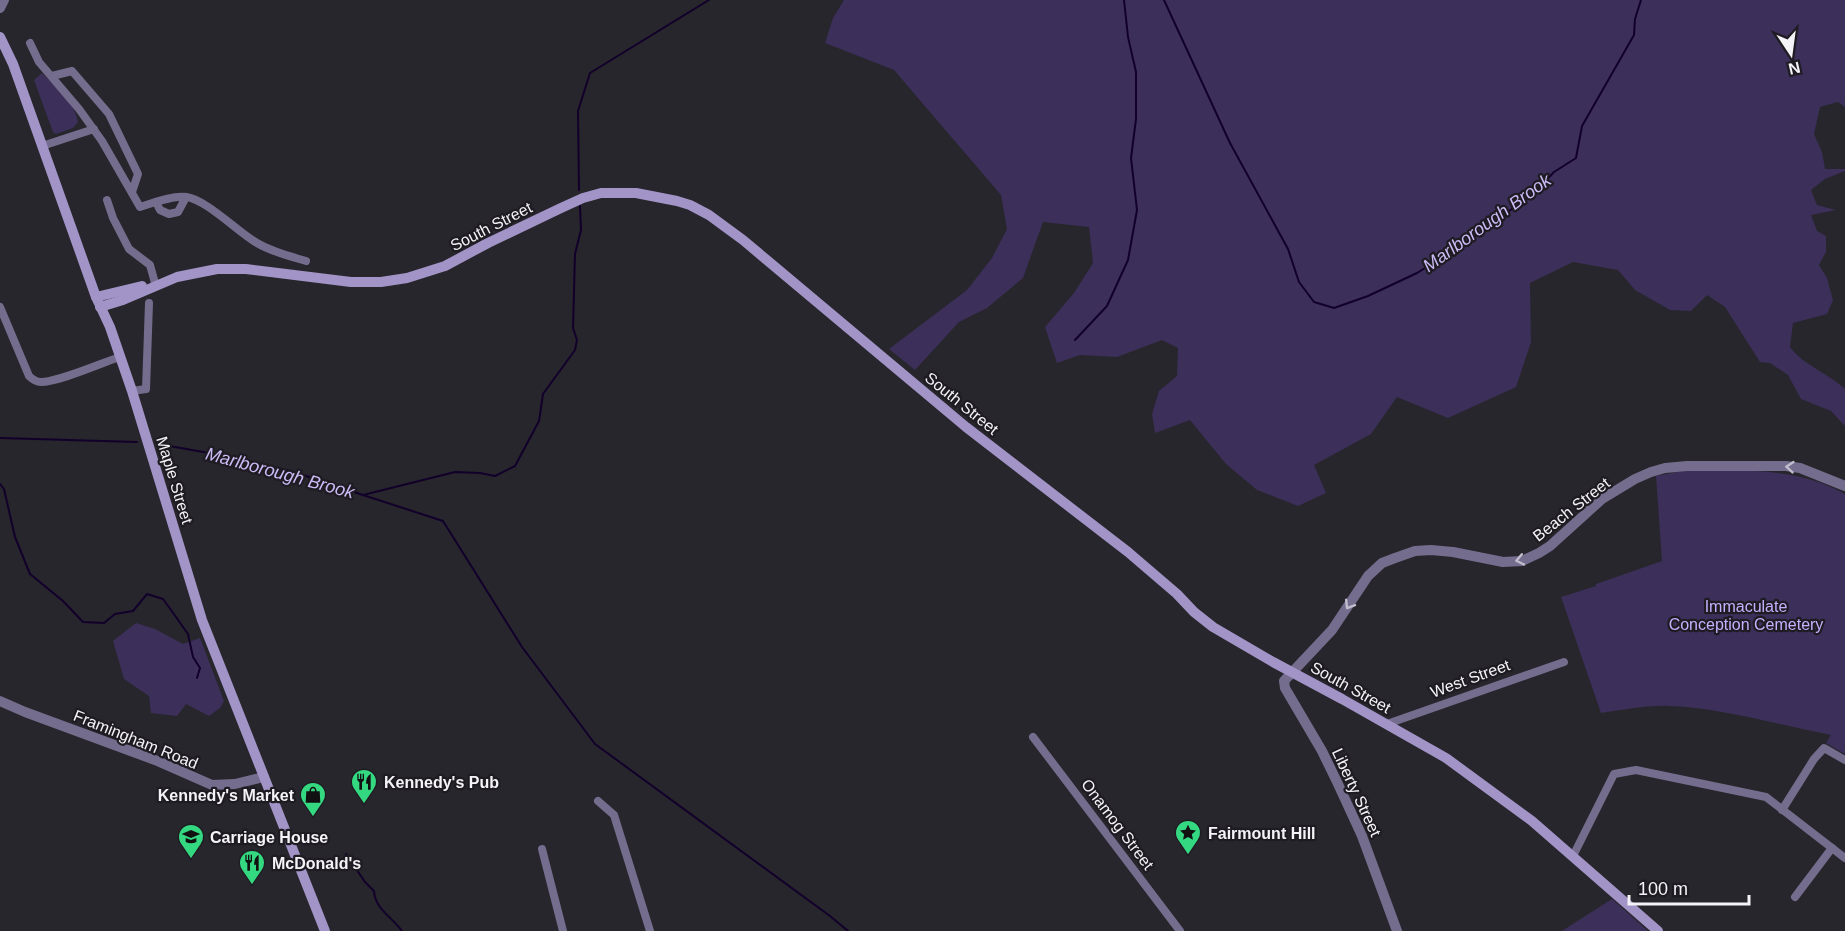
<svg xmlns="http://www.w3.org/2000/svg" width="1845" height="931" font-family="Helvetica,sans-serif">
	<rect width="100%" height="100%" fill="#27262c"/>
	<g fill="#3c2f59">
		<path d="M844 0H1845V107L1838 102 1820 107 1814 134 1822 152 1825 169H1845V171L1825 179 1811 190 1817 205 1836 210 1811 215 1817 231 1826 236V252L1819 265 1827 278 1833 300 1827 314 1793 323 1790 347C1802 364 1829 374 1845 389V426L1831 411 1801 399 1788 375 1770 363 1760 362 1725 307 1707 295 1691 311 1670 310 1635 290 1618 270 1573 262 1530 283 1531 342 1516 387 1448 418 1397 397 1371 434 1314 465 1326 493 1298 506 1257 490 1226 464 1190 420 1155 433 1152 414 1159 391 1177 376 1178 348 1162 340 1117 357 1080 355 1057 363 1045 327 1074 293 1093 263 1089 227 1043 222 1023 278 987 308 959 322 915 370 889 349 967 290 992 258 1007 229 1001 195 894 70 825 43 833 18Z"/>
		<path d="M42 73C54 86 76 104 78 122L73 128 56 134 53 132 34 80Z"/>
		<path d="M1682 471C1738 471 1794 465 1845 494V754L1826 743 1831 735C1779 725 1722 708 1670 706 1647 705 1624 710 1601 713L1561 597 1596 586V584L1662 561 1656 476Z"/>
		<polygon points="136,623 155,629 183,644 200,638 224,701 220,708 209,716 186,704 177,716 151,713 149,696 124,679 113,641"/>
		<polygon points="1612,899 1648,931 1562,931 1565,929"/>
	</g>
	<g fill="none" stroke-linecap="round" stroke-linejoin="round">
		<g stroke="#12002b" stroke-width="2">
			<polyline points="1164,0 1230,143 1288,249 1299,282 1314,302 1334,308 1368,296 1417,273 1467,242 1535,192 1554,172 1576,158 1582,126 1634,35 1635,19 1641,0"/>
			<polyline points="579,190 578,111 590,73 709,0"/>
			<polyline points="1075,340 1107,306 1128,260 1137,210 1131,158 1136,119 1136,72 1128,37 1124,0"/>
			<polyline points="0,438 137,442"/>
			<polyline points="158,444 243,459 269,467 291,471 363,495 455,472 480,473 495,476 515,466 539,421 543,394 575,350 577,340 573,328 575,254 581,230 580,206"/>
			<polyline points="0,484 4,489 15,537 30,574 63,601 83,622 104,623 115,614 133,611 147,594 163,599 176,617 188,634 193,657 200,668 197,678"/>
			<polyline points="363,495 443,521 522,647 595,744 830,916 848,931"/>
			<path d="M346 854 365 882 374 891C375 909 392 917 402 931"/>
		</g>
		<g stroke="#756d8d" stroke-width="8">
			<path d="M30 43 39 62 79 109 102 141 140 207C153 203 173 195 186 197 206 199 239 233 257 243 272 252 289 256 306 261"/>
			<polyline points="52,76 72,71 109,114 138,174 132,192"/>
			<polyline points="42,146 94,129"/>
			<polyline points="107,200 113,218 129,249 150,265 155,283"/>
			<polyline points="156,202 160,210 169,214 178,212 186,197"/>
			<path d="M0 307 29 376C33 380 36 382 41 382 59 382 101 363 120 357"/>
			<polyline points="132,391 146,389 149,303"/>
			<polyline points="1387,724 1564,662"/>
			<polyline points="1033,737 1180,931"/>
			<polyline points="598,801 614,815 650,931"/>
			<polyline points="1782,810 1814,759 1824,748 1845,760"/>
			<polyline points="542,849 563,931"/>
			<polyline points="1573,856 1614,774 1636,770 1766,797 1845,858"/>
			<polyline points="1795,897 1832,848"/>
		</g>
		<g stroke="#756d8d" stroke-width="10">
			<polyline points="0,8 4,0"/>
			<polyline points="0,701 25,712 155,760 212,785 235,784 264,777"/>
			<polyline points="1397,931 1362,836 1338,784 1322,751 1285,688 1284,681 1332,630 1368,576 1382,563 1395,558 1415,551 1431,550 1453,552 1503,562 1522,561 1539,553 1550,546 1602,499 1635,479 1651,472 1665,468 1687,466 1786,466 1800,468 1845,486"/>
		</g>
		<g stroke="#a294c7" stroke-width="10">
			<polyline points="0,37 13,64 96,297 110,327 132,391 202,620 325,931"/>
			<polyline points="96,297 142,286"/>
			<polyline points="100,307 123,300 177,277 217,269 246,269 351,282 381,282 407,278 445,266 488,243 561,208 583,198 601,193 636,193 677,201 690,205 709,215 743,240 966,427 1128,552 1177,594 1194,612 1213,627 1273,662 1342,699 1446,758 1532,821 1658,931"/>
		</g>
	</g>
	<defs><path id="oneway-chevron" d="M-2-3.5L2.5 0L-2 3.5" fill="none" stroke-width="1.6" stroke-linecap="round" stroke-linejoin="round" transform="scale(1.5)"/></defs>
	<g stroke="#c1bdcd">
		<use href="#oneway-chevron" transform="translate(1790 467) rotate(-175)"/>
		<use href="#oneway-chevron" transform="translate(1520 560) rotate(168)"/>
		<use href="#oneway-chevron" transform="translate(1349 605) rotate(122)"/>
	</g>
	<defs>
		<symbol id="restaurant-pin" viewBox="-11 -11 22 30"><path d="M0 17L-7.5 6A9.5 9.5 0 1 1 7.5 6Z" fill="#34d881" stroke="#1e1c22"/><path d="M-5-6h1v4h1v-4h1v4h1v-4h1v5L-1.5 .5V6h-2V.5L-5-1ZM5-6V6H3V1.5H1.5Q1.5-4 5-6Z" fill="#111"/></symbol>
		<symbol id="shop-pin" viewBox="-11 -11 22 30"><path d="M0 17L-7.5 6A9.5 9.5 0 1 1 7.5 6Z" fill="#34d881" stroke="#1e1c22"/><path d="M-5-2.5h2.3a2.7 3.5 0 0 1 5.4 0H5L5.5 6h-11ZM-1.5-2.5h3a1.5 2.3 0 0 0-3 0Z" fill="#111"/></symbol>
		<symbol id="sight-pin" viewBox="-11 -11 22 30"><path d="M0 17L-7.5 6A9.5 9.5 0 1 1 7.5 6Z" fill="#34d881" stroke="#1e1c22"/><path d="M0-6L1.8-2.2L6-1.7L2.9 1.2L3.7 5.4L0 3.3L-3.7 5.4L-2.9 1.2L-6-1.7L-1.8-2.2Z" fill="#111"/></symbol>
		<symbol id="school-pin" viewBox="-11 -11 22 30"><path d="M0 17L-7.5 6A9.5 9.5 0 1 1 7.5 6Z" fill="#34d881" stroke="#1e1c22"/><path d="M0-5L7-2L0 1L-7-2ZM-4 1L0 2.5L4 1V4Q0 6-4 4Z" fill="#111"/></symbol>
	</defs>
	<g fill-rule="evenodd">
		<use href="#restaurant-pin" x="349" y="767" width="30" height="40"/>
		<use href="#shop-pin" x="298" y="780" width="30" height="40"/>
		<use href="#sight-pin" x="1173" y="818" width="30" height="40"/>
		<use href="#school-pin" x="176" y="822" width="30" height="40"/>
		<use href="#restaurant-pin" x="237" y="848" width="30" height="40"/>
	</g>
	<g text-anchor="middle" stroke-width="4.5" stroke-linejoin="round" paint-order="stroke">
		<g font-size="16" fill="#f4f3f7" stroke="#1e1c22">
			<text transform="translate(491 226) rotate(-27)" y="6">South Street</text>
			<text transform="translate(962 403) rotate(39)" y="6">South Street</text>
			<text transform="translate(175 480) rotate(73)" y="6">Maple Street</text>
			<text transform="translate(1571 509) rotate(-38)" y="6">Beach Street</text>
			<text transform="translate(1470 678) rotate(-20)" y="6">West Street</text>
			<text transform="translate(1351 687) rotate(29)" y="6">South Street</text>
			<text transform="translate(136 739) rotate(22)" y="6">Framingham Road</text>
			<text transform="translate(1357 792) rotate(65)" y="6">Liberty Street</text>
			<text transform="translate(1118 824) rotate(53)" y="6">Onamog Street</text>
		</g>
		<g font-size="16" fill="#c6affe" stroke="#1e1c22">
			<text x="1746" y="612">Immaculate<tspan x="1746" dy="18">Conception Cemetery</tspan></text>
		</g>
		<g font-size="16" font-weight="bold" fill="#f4f3f7" stroke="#1e1c22" text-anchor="start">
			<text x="384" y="788">Kennedy's Pub</text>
			<text x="294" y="801" text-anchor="end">Kennedy's Market</text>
			<text x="1208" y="839">Fairmount Hill</text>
			<text x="210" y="843">Carriage House</text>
			<text x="272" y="869">McDonald's</text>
		</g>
		<g font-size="18" font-style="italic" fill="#cbbbf6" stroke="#1e1c22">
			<text transform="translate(1487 223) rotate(-36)" y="6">Marlborough Brook</text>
			<text transform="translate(280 473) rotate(15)" y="6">Marlborough Brook</text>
		</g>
	</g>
	<g transform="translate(1791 54) rotate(167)" stroke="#1e1c22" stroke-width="4.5" paint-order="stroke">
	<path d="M0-4.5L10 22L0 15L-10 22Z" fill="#f4f3f7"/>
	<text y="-9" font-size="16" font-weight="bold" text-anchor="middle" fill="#f4f3f7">N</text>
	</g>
	<path d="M1629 895v9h120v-9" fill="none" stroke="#f4f3f7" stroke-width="3"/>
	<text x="1638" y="895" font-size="18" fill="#f4f3f7" stroke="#1e1c22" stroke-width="4.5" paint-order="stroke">100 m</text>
</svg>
